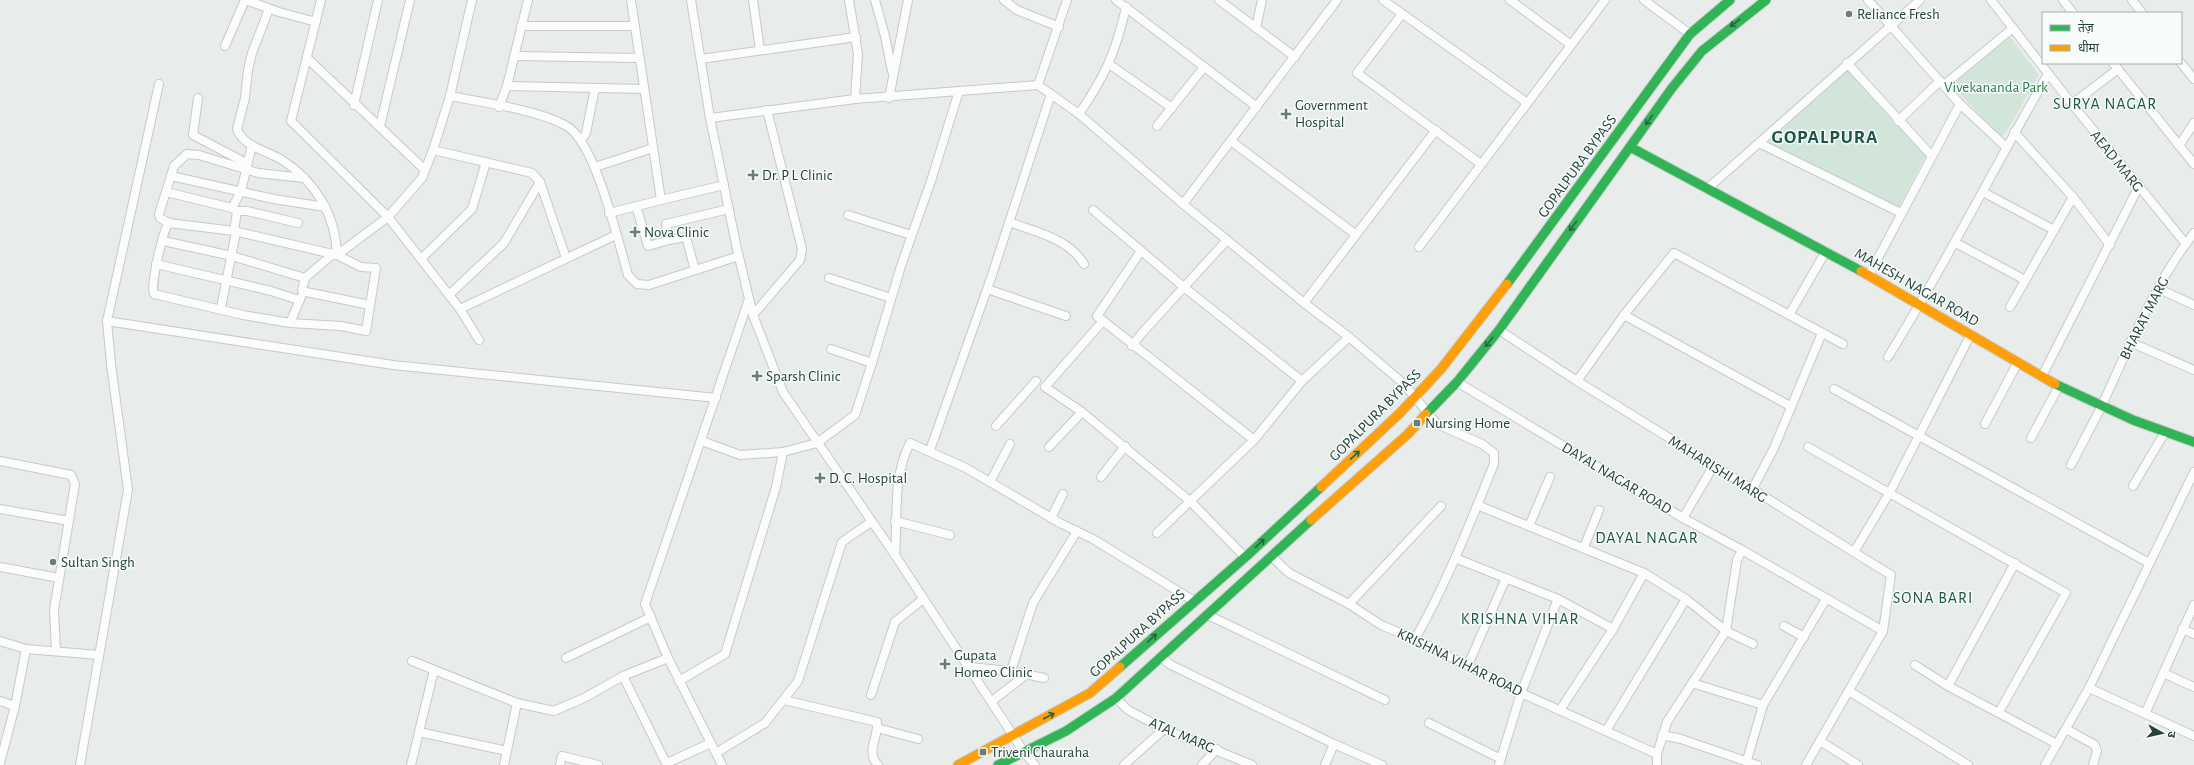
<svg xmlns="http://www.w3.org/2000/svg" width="2194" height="765" font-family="'Alegreya Sans','Noto Sans Devanagari',sans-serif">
	<rect width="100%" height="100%" fill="#e8edeb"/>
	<g fill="#d1e6d8">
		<polygon points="2010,37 2039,75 2006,132 2001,137 1951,84"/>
		<polygon points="1847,69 1926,155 1898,209 1768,143"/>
	</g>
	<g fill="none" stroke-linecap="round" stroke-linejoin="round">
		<defs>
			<g id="street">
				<polyline points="246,0 279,12 316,22"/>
				<polyline points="321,0 291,121 388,217 460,309 479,340"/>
				<polyline points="631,0 661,200 724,185"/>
				<polyline points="691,0 710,118 737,249 753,315 783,392 895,555 1024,752 1035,765"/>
				<polyline points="753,0 760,50"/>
				<polyline points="849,0 858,54 855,99"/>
				<polyline points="875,0 885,36 892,71"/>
				<polyline points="1004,0 1017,10 1059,27"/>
				<polyline points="1116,0 1257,107"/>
				<polyline points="1219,0 1295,57"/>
				<polyline points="1383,0 1526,102"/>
				<polyline points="1510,0 1571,45"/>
				<polyline points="1644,0 1690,34"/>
				<polyline points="1868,0 1960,104 2006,147"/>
				<polyline points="1991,0 2072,104 2186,244"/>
				<polyline points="2063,0 2073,13"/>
				<polyline points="2132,0 2142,13"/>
				<path d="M269 9 252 53 248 70 245 98 237 129C243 147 268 151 282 160 315 181 336 215 337 255L388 217 422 178 433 150 450 96 472 0"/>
				<polyline points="1402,14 1357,73 1481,164"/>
				<polyline points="521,26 635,26"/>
				<polyline points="1256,28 1262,0"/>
				<polyline points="225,46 245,0"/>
				<polyline points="514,56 639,58"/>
				<polyline points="307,58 425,170"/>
				<polyline points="701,59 856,37"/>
				<polyline points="1847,63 1931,155"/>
				<polyline points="2113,63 2194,164"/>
				<polyline points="2181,63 2194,79"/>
				<polyline points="1109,64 1172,108"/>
				<polyline points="159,84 107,321 393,365 716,398"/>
				<polyline points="1038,85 1067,0"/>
				<polyline points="1944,85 2013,28"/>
				<polyline points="507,86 644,89"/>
				<path d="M450 96C481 102 544 111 568 127 596 145 618 241 628 275L637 284 649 285 739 256"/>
				<polyline points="198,98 193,135 246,163"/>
				<polyline points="889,98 908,0"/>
				<polyline points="2072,104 2118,69"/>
				<polyline points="354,105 378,0"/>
				<polyline points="499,107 507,86 528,0"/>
				<path d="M1079 114C1105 76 1116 52 1126 7"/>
				<path d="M710 118 855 99 1038 85 1079 114 1183 204 1304 303 1349 337 1404 384 1437 424 1482 444 1494 453V464C1470 523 1447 583 1415 639"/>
				<polyline points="1898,121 1940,81"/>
				<polyline points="380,126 410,0"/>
				<polyline points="1157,126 1204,67"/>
				<polyline points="2014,132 2073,197 2110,245"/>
				<polyline points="581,140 586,133 595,88"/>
				<polyline points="1231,141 1355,234"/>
				<polyline points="1759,143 1901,213"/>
				<polyline points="2179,146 2194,123"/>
				<polyline points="433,150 532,173 540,182 566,258"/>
				<polyline points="595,167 653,148"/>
				<polyline points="171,176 274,199 325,207"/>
				<polyline points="1707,189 1920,0"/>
				<polyline points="166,192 232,208"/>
				<polyline points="1983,192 2054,230"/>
				<polyline points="1183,204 1337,0"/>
				<polyline points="636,206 648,246 669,240"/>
				<polyline points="1093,210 1185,288 1302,381"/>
				<polyline points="237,211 247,211 298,223"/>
				<polyline points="609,213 661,200"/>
				<polyline points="848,215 911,235"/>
				<path d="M1009 222C1036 232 1068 238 1084 264"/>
				<path d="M169 223 234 231 337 255 361 267 376 268 366 331 341 326 290 323 243 315 154 294C150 286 163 229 169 223Z"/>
				<polyline points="169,223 160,218 159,214 174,166 187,154 199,155 258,173 304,178"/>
				<polyline points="234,231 237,211 232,208 241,191 252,145"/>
				<polyline points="163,241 232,256 305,278"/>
				<polyline points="1956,243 2025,280"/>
				<polyline points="1419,247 1605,0"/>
				<polyline points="1141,251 1097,316 1254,440 1302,381 1349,337"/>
				<polyline points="333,254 305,278 302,290 306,292 370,305"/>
				<polyline points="421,259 472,209 486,162"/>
				<polyline points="156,264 271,291 299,300"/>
				<polyline points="695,270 686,237 669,240 666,224 729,209"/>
				<polyline points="1869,275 1960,104"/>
				<polyline points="829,278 891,298"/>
				<polyline points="987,289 1066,316"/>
				<polyline points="2159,289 2194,305"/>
				<polyline points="449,295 504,243 540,182"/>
				<polyline points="1304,303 1436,130"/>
				<polyline points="2010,307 2073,197"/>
				<polyline points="221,308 236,232"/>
				<polyline points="460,309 616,235"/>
				<polyline points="753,315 800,260 802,249 767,110"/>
				<polyline points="1624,315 1790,406"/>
				<polyline points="1789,315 1826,251"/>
				<polyline points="1103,321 1045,387 1082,412 1190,501 1245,557"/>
				<polyline points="290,323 301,297"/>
				<polyline points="1499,330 1577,381 1891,575 1883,631 1806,765"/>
				<polyline points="2130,342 2194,370"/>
				<polyline points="1132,346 1142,333 1227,240"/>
				<polyline points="831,349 872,363"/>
				<path d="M1888 357C1945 265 1994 168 2048 74"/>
				<polyline points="2042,376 2138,188"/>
				<polyline points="1577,381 1624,315 1674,253 1843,344"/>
				<polyline points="1457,382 1683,518 1742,550 1883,631"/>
				<polyline points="1834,389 2149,563"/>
				<polyline points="1985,424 2018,362"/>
				<polyline points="996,426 1036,381"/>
				<polyline points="2031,438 2059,386"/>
				<polyline points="702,441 740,455 783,452 817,443 855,415 872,363 901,266 931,181 959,91"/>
				<polyline points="1049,447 1082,412"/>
				<polyline points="1808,447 2066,593 1999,712"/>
				<polyline points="930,450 991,278 1051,94"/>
				<polyline points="0,461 71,475 75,484 54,610 56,651"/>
				<path d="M2071 465C2081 445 2092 426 2102 405 2129 347 2154 284 2194 233"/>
				<polyline points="1101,477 1125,446"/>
				<polyline points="990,482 1010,444"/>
				<polyline points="2133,486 2165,432"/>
				<polyline points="1752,490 1774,448 1822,333"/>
				<polyline points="1477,505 1644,573 1686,599 1726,631 1753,644"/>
				<polyline points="0,509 69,521"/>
				<polyline points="1051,518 1063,494"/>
				<polyline points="1683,518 1714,465"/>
				<polyline points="895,521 950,535"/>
				<polyline points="1529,526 1550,477"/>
				<polyline points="1157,533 1254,440"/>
				<polyline points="1584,547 1599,510"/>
				<polyline points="1854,552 1890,492 1971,334"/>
				<path d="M895 555C898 517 892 478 910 443L966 468 1060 523 1093 539 1194 601"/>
				<polyline points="1271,556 1289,573 1349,604 1381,625 1415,639 1521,693 1657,754"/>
				<polyline points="1455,558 1558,599 1613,629"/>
				<polyline points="0,567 59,578"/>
				<polyline points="1349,604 1441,506"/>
				<polyline points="1208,615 1385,700"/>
				<polyline points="1784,626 1804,637"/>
				<polyline points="2182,629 2194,634"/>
				<polyline points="0,641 26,649 99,655"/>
				<polyline points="566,658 651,617"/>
				<polyline points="1162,658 1171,665 1334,744 1382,765"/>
				<polyline points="412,661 517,703 554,711 584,698 623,676 668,658"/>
				<polyline points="1468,665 1506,578"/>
				<polyline points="1915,665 1948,686 2057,744"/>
				<polyline points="969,667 1011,671 1033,603 1077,531"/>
				<polyline points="1011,671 1044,678"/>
				<polyline points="2163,673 2194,687"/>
				<polyline points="623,676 667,765"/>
				<polyline points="679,681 725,654 776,487 783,452"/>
				<polyline points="1692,683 1763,705"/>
				<polyline points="1948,686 2015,563"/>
				<polyline points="2089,688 2194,736"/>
				<polyline points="1849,691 1968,765"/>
				<polyline points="871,695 895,622 923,599"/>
				<polyline points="1116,698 1128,710 1164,729 1252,765"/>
				<path d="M784 700 877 722C879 737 865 752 878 765"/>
				<polyline points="0,701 15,706"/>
				<polyline points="992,701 1027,674"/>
				<polyline points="1560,710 1613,629 1644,573"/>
				<polyline points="2145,714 2194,605"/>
				<polyline points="1429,723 1501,759"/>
				<polyline points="877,728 918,739"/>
				<polyline points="2066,729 2095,745 2097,751 2093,765"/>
				<polyline points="1606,731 1686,599"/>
				<polyline points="419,732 507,751"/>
				<polyline points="1662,735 1681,739 1757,765"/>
				<polyline points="1820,741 1858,765"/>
				<polyline points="716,753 765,723 798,681 842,542 871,522"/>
				<polyline points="1747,760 1763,705 1826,599"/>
				<polyline points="0,763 15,706 26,649"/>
				<polyline points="667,763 711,743"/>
				<polyline points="80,765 128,490 111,364 107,321"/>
				<polyline points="411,765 434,670"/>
				<polyline points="504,765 517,703"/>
				<polyline points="560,765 562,756 598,765"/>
				<polyline points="722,765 668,658 645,604 749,299"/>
				<polyline points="1124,765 1164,729"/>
				<polyline points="1202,765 1217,749"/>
				<polyline points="1325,765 1334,744"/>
				<polyline points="1499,765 1521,693 1558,599"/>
				<polyline points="1657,765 1657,754 1667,722 1726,631 1737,560 1742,550"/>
				<polyline points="2045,765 2089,688 2194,472"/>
			</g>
			<g id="fast">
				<polyline points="1630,147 1861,271"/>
				<polyline points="1507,284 1690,34 1730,0"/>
				<polyline points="2055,384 2133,420 2194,442"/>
				<polyline points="1426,414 1457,382 1499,330 1672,88 1702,51 1766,0"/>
				<polyline points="1120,667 1251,552 1321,487"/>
				<polyline points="998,765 1066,731 1116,698 1311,520"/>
			</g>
			<g id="slow">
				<polyline points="1861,271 2055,384"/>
				<polyline points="1321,487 1400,413 1441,369 1507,284"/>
				<polyline points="1311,520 1408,434 1426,414"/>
				<polyline points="958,765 1090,693 1120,667"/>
			</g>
		</defs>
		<use href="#street" stroke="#c5cac8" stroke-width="10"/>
		<use href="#fast" stroke="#c3cbc8" stroke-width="11"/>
		<use href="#slow" stroke="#c3cbc8" stroke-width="11"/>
		<use href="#street" stroke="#fcfcfc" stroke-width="8"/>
		<use href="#fast" stroke="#30b455" stroke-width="9"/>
		<use href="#slow" stroke="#ff9f0a" stroke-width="9"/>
	</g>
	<defs><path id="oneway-shaft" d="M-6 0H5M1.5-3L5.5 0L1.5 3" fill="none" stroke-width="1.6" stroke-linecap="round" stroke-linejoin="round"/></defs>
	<g stroke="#286442">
		<use href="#oneway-shaft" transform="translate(1735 23) rotate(143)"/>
		<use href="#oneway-shaft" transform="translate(1649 120) rotate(125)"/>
		<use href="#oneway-shaft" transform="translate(1573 226) rotate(126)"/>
		<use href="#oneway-shaft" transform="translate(1489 342) rotate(129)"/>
		<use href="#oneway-shaft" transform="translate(1355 455) rotate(-43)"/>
		<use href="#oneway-shaft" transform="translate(1260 543) rotate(-43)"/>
		<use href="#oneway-shaft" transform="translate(1152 638) rotate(-42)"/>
		<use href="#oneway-shaft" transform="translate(1049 716) rotate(-28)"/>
	</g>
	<g fill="#697e78" stroke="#f7fbf9" stroke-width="1.5">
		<circle cx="1849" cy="14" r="4"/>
		<path d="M1284 108h4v4h4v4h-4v4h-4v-4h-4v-4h4z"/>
		<path d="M751 169h4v4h4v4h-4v4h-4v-4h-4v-4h4z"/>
		<path d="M633 226h4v4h4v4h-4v4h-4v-4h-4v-4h4z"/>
		<path d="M755 370h4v4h4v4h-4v4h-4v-4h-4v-4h4z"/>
		<rect x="1413" y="419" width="8" height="8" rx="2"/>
		<path d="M818 472h4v4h4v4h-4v4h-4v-4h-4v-4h4z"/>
		<circle cx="53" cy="562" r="4"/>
		<path d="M943 658h4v4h4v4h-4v4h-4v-4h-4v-4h4z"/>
		<rect x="979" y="748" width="8" height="8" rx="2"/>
	</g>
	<g text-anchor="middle" stroke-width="3" stroke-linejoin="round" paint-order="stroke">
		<g font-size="15" fill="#24423a" stroke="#f7fbf9" text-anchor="start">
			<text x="1857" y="19">Reliance Fresh</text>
			<text x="1295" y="110">Government<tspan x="1295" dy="17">Hospital</tspan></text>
			<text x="762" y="180">Dr. P L Clinic</text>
			<text x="644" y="237">Nova Clinic</text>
			<text x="766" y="381">Sparsh Clinic</text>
			<text x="1425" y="428">Nursing Home</text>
			<text x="829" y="483">D. C. Hospital</text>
			<text x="61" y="567">Sultan Singh</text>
			<text x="954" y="660">Gupata<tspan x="954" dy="17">Homeo Clinic</tspan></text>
			<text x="991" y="757">Triveni Chauraha</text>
		</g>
		<g font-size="15" fill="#2d7a4b" stroke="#f7fbf9">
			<text x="1996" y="92">Vivekananda Park</text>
		</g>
		<g font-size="15" fill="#24423a" stroke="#f7fbf9">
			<text transform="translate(2117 161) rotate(51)" y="5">AEAD MARG</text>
			<text transform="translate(1577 166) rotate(-54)" y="5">GOPALPURA BYPASS</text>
			<text transform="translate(1917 287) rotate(30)" y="5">MAHESH NAGAR ROAD</text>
			<text transform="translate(2144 318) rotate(-63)" y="5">BHARAT MARG</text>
			<text transform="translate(1375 415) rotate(-45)" y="5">GOPALPURA BYPASS</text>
			<text transform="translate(1718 469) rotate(32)" y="5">MAHARISHI MARG</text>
			<text transform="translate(1617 478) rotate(31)" y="5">DAYAL NAGAR ROAD</text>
			<text transform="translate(1137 633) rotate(-42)" y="5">GOPALPURA BYPASS</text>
			<text transform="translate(1460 662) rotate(26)" y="5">KRISHNA VIHAR ROAD</text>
			<text transform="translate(1182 735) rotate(23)" y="5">ATAL MARG</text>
		</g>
		<g font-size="16" letter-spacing="1" fill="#1f5548" stroke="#f7fbf9">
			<text x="2105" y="109">SURYA NAGAR</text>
			<text x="1647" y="543">DAYAL NAGAR</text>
			<text x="1933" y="603">SONA BARI</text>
			<text x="1520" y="624">KRISHNA VIHAR</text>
		</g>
		<g font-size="19" font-weight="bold" letter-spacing="1" fill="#1f5548" stroke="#f7fbf9">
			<text x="1825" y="143">GOPALPURA</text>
		</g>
	</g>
	<rect x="2042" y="12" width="140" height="52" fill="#f7fbf9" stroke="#a3b1ad"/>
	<rect x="2050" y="25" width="20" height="6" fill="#30b455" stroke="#a3b1ad"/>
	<text x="2078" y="32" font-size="12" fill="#24423a">तेज़</text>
	<rect x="2050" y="45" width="20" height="6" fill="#ff9f0a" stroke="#a3b1ad"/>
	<text x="2078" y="52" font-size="12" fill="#24423a">धीमा</text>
	<g transform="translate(2162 733) rotate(98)" stroke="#f7fbf9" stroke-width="3" paint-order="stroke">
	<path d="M0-3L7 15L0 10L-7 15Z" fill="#24423a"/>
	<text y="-6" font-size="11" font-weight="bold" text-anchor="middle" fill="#24423a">उ</text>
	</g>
</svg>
